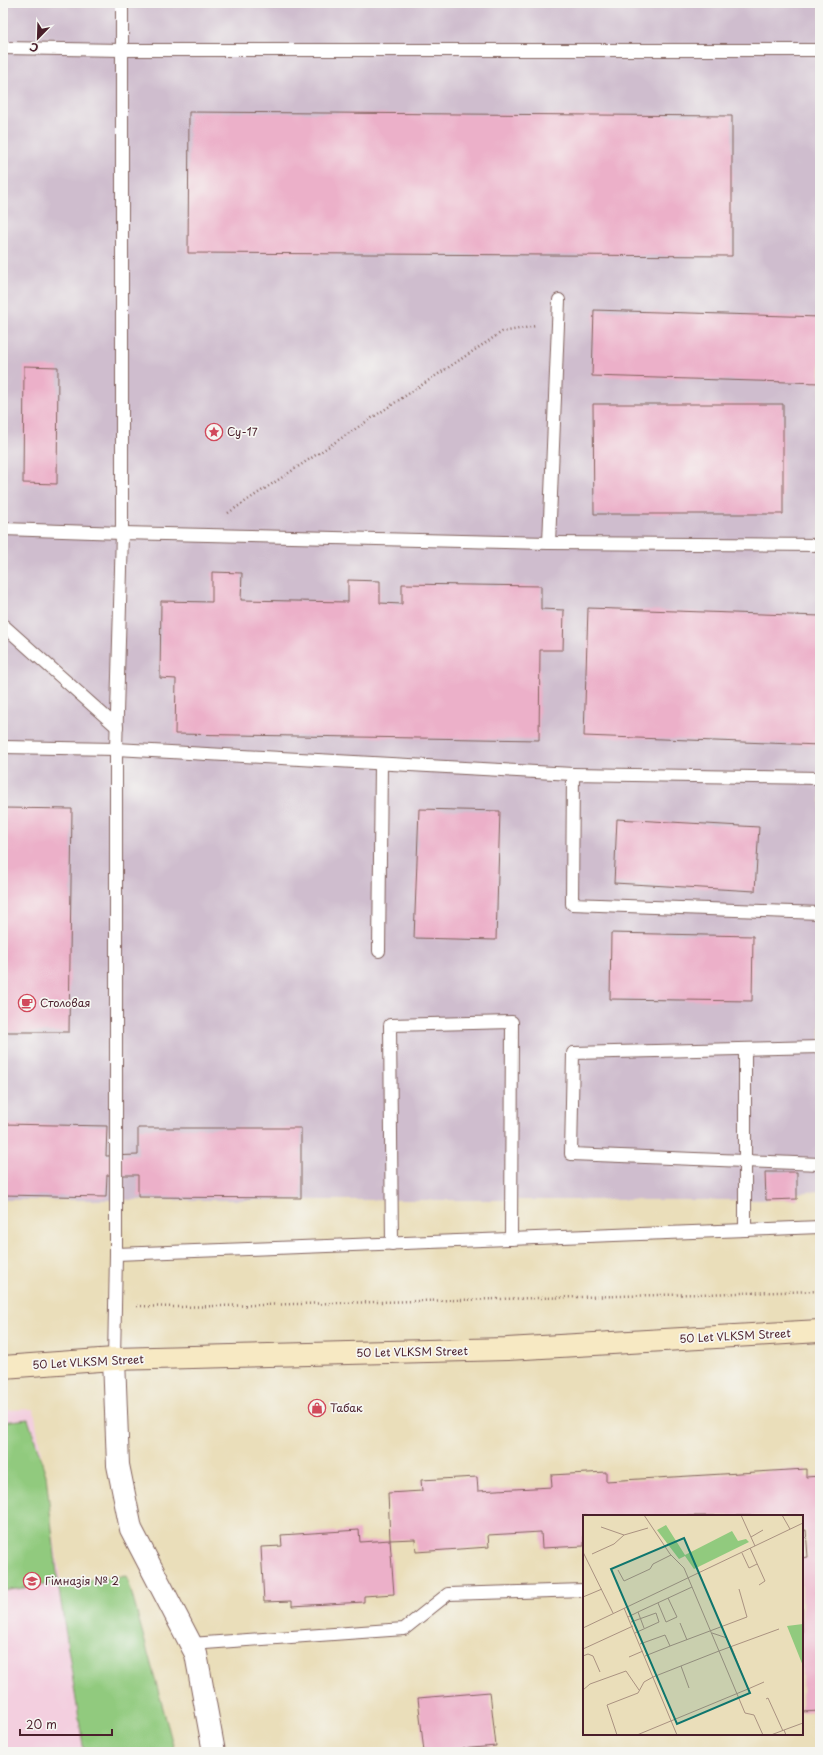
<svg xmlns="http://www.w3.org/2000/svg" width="823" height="1755" font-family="'Playpen Sans',sans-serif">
	<rect width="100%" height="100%" fill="#f6f6f2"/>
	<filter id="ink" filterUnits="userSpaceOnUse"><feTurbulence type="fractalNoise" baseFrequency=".025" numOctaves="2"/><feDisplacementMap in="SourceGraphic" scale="8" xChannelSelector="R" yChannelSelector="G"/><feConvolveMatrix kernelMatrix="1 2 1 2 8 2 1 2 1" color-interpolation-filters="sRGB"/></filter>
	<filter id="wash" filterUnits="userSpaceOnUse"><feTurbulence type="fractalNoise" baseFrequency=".012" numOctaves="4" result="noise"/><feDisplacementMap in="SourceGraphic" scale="16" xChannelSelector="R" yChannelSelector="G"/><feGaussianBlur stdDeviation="0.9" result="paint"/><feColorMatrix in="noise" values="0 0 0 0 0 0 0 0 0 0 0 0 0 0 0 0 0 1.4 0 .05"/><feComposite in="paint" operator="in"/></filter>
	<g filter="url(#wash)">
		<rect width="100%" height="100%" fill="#eadeba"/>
		<polygon fill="#f3cfdf" points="34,1409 87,1752 3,1752 3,1410"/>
		<polygon fill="#cfbdce" points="3,3 820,3 820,1191 797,1193 797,1199 759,1200 3,1200"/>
		<polygon fill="#91ca7e" stroke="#6e7454" points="28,1419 46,1475 58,1583 127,1576 175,1752 84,1752 58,1583 3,1591 3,1422"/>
		<g id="blocks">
			<g fill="#ecb0c9">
				<polygon points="189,112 732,116 732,256 188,253"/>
				<polygon points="594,310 820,317 820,383 592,376"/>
				<polygon points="24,366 58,367 57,484 23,483"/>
				<polygon points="593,404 783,404 783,514 594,514"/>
				<polygon points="212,572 242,573 241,600 348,602 348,580 380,581 380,603 402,604 402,584 541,586 541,609 564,610 563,650 540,650 539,740 175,734 176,679 160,678 161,601 212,602"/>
				<polygon points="588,608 820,616 820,745 584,736"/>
				<polygon points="3,808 72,809 69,1032 3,1032"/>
				<polygon points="419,809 500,811 496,940 414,938"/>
				<polygon points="617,819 759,827 755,891 614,883"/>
				<polygon points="611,933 753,936 752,1001 610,999"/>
				<polygon points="3,1124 107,1126 106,1156 138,1155 138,1128 301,1128 301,1198 138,1197 138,1175 107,1175 106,1197 3,1195"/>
				<polygon points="765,1172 797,1172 797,1199 766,1200"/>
				<polygon points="806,1469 806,1477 820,1476 820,1711 802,1712 802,1558 808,1557 806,1530 802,1531 802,1516 584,1516 584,1546 542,1548 541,1532 488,1535 489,1547 416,1552 415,1539 390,1540 388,1493 422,1491 421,1480 477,1477 478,1491 552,1487 551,1475 606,1472 606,1481"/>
				<polygon points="359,1530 360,1542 390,1540 394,1594 364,1596 364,1602 292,1606 292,1601 264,1602 261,1547 282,1546 281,1535"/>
				<polygon points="490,1692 496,1746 424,1752 418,1698"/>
			</g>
		</g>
	</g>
	<g filter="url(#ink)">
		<use href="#blocks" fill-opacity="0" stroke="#82625d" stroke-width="1"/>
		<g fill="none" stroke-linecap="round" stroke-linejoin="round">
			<defs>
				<g id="service">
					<polyline points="3,48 122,50 820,50"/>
					<polyline points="3,529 122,533 122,3"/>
					<polyline points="549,543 559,300"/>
					<polyline points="3,625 117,727"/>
					<polyline points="3,747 116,749 573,774"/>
					<polyline points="820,778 573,774 572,904 820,913"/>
					<polyline points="379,951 381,764"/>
					<polyline points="820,1047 573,1053 571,1154 820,1164"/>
					<polyline points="745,1050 745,1230 820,1227"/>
					<polyline points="392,1244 390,1025 512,1022 511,1239"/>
					<polyline points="116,1254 745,1230"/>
					<polyline points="114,1359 116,1254 116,749 122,533 549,543 820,545"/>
					<polyline points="191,1644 404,1629 448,1594 584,1590"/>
				</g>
				<polyline id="minor" points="114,1359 118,1465 131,1529 196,1654 214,1752"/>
				<polyline id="secondary" points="3,1367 114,1359 507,1349 820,1331"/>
			</defs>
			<use href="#service" stroke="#82625d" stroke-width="14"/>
			<use href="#minor" stroke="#82625d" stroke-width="24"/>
			<use href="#secondary" stroke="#82625d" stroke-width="24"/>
			<g stroke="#82625d" stroke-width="2.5" stroke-dasharray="1 3" stroke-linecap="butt">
				<polyline points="228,513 502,332 536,326"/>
				<polyline points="137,1306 177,1307 820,1291"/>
				<polyline points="171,1752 186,1751"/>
			</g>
			<use href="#service" stroke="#fff" stroke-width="12"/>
			<use href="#minor" stroke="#fff" stroke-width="22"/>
			<use href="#secondary" stroke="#f7e9c3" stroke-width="22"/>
		</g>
	</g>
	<defs>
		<symbol id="sight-ring" viewBox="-11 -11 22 22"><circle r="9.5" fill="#f6f6f2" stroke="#d1495b" stroke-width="1.5"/><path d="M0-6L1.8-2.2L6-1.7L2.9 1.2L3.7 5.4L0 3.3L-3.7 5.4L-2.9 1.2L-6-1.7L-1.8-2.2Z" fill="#d1495b"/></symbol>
		<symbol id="cafe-ring" viewBox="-11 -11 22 22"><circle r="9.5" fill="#f6f6f2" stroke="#d1495b" stroke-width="1.5"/><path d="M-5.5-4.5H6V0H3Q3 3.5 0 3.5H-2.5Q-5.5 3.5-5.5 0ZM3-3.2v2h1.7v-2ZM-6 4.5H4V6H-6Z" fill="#d1495b"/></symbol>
		<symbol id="shop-ring" viewBox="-11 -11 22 22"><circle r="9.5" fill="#f6f6f2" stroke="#d1495b" stroke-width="1.5"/><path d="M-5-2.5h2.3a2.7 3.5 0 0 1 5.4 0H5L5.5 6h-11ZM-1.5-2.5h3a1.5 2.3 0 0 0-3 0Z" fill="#d1495b"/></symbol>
		<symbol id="school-ring" viewBox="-11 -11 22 22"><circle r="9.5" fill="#f6f6f2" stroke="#d1495b" stroke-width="1.5"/><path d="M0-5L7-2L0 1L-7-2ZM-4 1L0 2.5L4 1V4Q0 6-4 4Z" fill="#d1495b"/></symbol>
	</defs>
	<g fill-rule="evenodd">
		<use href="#sight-ring" x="204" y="422" width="20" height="20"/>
		<use href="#cafe-ring" x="17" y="993" width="20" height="20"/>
		<use href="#shop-ring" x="307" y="1398" width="20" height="20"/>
		<use href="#school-ring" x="22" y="1571" width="20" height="20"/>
	</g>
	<g text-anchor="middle" stroke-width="3.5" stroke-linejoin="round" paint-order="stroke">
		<g font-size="11" fill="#4a1f2b" stroke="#f6f6f2" text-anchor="start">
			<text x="227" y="436">Су-17</text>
			<text x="40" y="1007">Столовая</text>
			<text x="330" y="1412">Табак</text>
			<text x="45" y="1585">Гімназія № 2</text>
		</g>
		<g font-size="11" fill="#4a1f2b" stroke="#f6f6f2">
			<text transform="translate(735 1336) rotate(-3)" y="4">50 Let VLKSM Street</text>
			<text transform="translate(412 1352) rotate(-1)" y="4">50 Let VLKSM Street</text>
			<text transform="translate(88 1362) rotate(-3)" y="4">50 Let VLKSM Street</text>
		</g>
	</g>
	<g transform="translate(583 1515)">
		<rect width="220" height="220" fill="#eadeba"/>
		<path d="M83 10 102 40 149 16 155 26 163 24 166 27 111 54 102 41 96 44 74 15ZM220 109V151L204 111Z" fill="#91ca7e"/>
		<path fill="none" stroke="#aa9281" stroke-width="1" d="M158 0 172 31M199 0 207 14M18 12 41 20 65 13M168 22 180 15M167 33 182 66 176 70M0 37 30 98M159 38 166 53 174 49M9 39 31 29 41 20M35 55 41 66 67 54 70 49 88 40M0 82 19 74M75 88 83 107 94 102 85 83M41 93 94 220M55 97 109 72M45 102 55 97 61 113M48 107 73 98 76 107 52 118M97 108 104 125M0 113 220 8M129 118 144 123M57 129 82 120 87 131 62 141M87 131 164 102 156 74M0 134 50 111M0 141 5 139 10 141 17 157M46 142 60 136M98 151 106 173M165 174 181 167M0 175 7 169 43 156 56 175M183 184 185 183 200 216M201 215 220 208M34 220 24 190 55 178 61 167 70 162 136 136 101 53 87 39 61 0M54 220 165 174 148 131M180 220 171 200 162 198 136 136 196 114M188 220 201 215 203 220"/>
		<path fill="#0f766e" fill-opacity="0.15" stroke="#0f766e" stroke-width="2" d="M101 23 167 178 94 209 28 54Z"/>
		<rect width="220" height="220" fill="none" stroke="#4a1f2b" stroke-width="2"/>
	</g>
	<rect width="823" height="1755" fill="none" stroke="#f6f6f2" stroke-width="16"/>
	<g transform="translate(38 38) rotate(203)" stroke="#f6f6f2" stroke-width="3" paint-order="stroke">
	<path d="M0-3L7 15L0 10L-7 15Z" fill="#4a1f2b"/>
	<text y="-6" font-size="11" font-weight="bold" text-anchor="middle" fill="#4a1f2b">С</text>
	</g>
	<path d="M20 1729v6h92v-6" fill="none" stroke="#4a1f2b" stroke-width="2"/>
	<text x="26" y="1729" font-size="12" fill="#4a1f2b" stroke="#f6f6f2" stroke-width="3" paint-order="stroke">20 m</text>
</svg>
